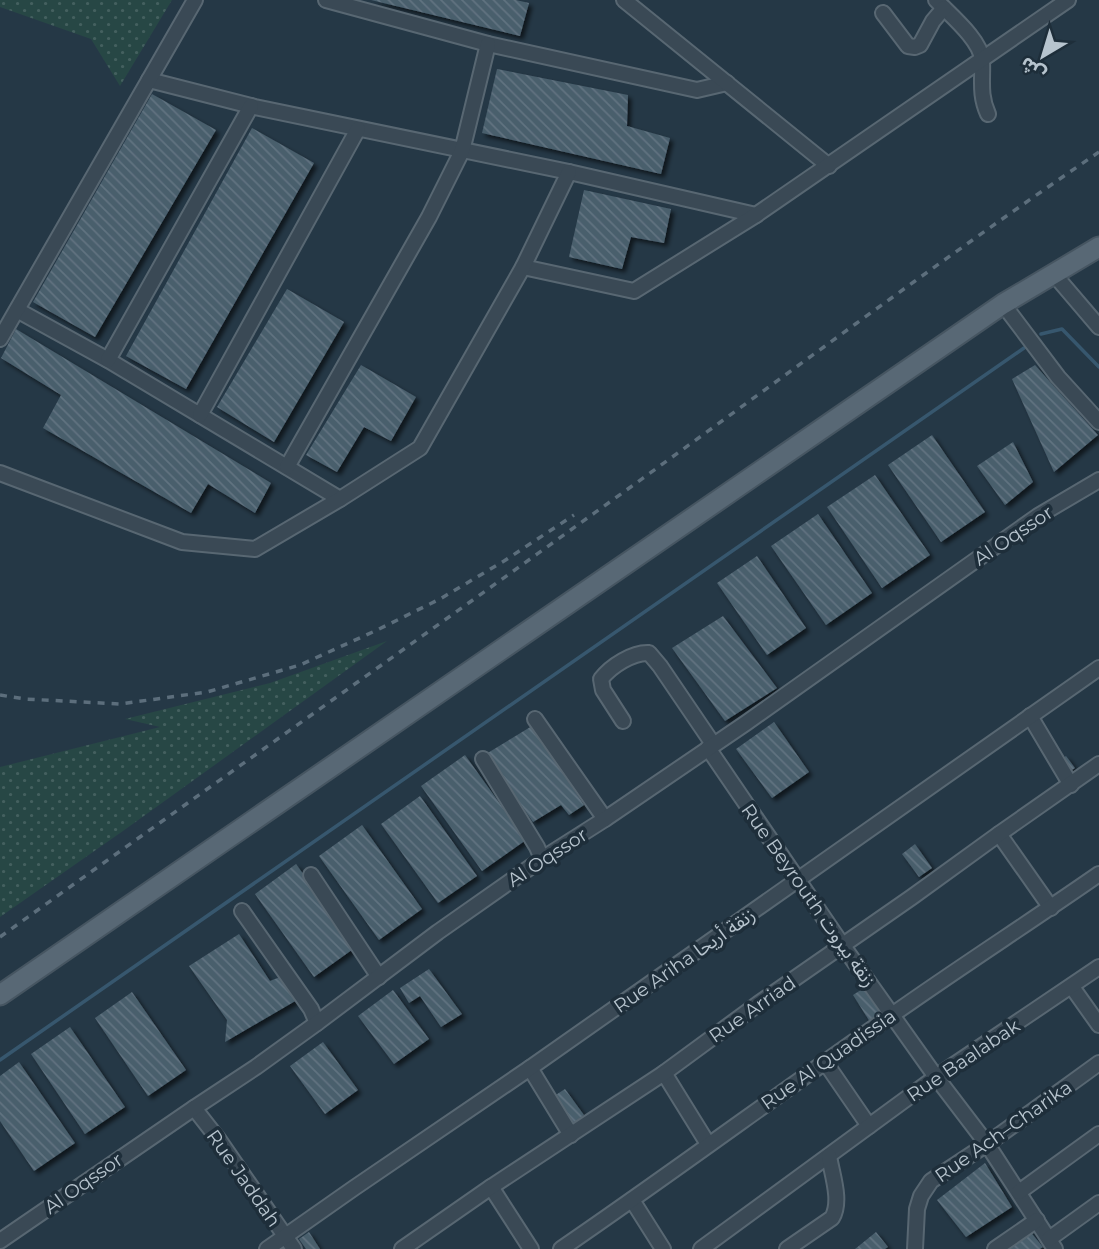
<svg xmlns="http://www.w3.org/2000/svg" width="1099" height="1249" font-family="Montserrat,'Noto Sans Arabic',sans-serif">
	<defs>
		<pattern id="grass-dots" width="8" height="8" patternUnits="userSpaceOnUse" patternTransform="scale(1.75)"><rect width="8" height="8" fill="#274745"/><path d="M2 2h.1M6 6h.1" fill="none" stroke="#44605f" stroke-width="1.8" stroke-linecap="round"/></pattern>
		<pattern id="building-back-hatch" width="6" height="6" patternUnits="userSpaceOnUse" patternTransform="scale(1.75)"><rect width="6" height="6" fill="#495e6c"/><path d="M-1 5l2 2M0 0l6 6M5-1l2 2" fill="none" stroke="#617380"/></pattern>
		<filter id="shadow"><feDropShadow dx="3.5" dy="3.5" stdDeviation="2" flood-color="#0009"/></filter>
	</defs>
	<rect width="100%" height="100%" fill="#253846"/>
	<g fill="url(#grass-dots)">
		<polygon points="0,0 172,0 120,86 91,39 0,7"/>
		<polygon points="387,641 123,831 0,917 0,767 160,727 125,719 270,683"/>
	</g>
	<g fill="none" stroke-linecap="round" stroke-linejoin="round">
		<g stroke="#37576e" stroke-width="3.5">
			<polyline points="1041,334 1062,329 1099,367"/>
			<polyline points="0,1060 1024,348"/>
		</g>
	</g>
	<g fill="url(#building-back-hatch)" filter="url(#shadow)">
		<polygon points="371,0 516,0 529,3 520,36"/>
		<polygon points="497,69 628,95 627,126 670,138 661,174 482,133"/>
		<polygon points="152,94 216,130 95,337 33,302"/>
		<polygon points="252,128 314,163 186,389 126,356"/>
		<polygon points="584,190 671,209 664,243 631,237 622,269 569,257"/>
		<polygon points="287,289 344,322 274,442 217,407"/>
		<polygon points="16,329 271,483 255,513 208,484 191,513 43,428 61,395 1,358"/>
		<polygon points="361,365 416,397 391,441 364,427 337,472 306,455"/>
		<polygon points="1035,365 1098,435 1054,472 1012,379"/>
		<polygon points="932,435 985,512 941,542 888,465"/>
		<polygon points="1013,442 1033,482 1005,505 977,466"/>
		<polygon points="875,475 930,555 882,588 827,507"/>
		<polygon points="818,514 872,593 826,625 771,546"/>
		<polygon points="757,556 806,628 767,655 717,583"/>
		<polygon points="723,616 777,688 725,721 672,648"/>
		<polygon points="774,722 809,772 772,798 736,749"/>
		<polygon points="532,726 584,805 569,815 561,805 533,822 486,754"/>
		<polygon points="465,755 526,840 482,871 421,786"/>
		<polygon points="1066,756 1075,768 1069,772 1060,760"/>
		<polygon points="420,796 477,876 438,903 381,824"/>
		<polygon points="362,825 422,909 379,940 319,856"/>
		<polygon points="915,844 932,868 919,877 902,854"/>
		<polygon points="296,864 356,947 314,977 255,894"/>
		<polygon points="239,934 270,981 280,977 297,1000 225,1042 227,1020 189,966"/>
		<polygon points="429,969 462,1014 441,1027 420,996 409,1003 400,988"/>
		<polygon points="867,986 885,1012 870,1022 853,995"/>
		<polygon points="393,990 429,1039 394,1064 358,1016"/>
		<polygon points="132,992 186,1070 148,1096 95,1018"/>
		<polygon points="70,1027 125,1107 85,1134 31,1054"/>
		<polygon points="323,1042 358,1090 325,1114 290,1066"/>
		<polygon points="19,1062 75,1143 34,1171 0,1121 0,1076"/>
		<polygon points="565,1089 584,1115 571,1125 551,1098"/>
		<polygon points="985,1163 1012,1207 966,1237 937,1200"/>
		<polygon points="1028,1229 1043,1247 1040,1249 999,1249"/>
		<polygon points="309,1232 320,1249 306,1249 299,1239"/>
		<polygon points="876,1232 888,1247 885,1249 855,1249"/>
	</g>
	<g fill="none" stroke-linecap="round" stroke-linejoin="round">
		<defs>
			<g id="minor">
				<polyline points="326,0 488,44 697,90 727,83"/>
				<polyline points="624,0 829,166"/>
				<path d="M936 0C949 14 981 40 982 60 983 80 979 94 988 114"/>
				<polyline points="883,13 908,46 915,47 920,45 933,21 944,8"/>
				<polyline points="149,80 255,107 569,172 756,215"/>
				<polyline points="523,267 634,291 756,215 1068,0"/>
				<polyline points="1053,273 1099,327"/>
				<polyline points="1003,304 1058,377 1099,422"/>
				<polyline points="17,310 108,360 340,499"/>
				<polyline points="0,339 195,0"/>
				<polyline points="108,360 251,106"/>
				<polyline points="200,415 358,129"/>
				<polyline points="287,467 429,217 462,151 488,44"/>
				<polyline points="0,473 182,542 255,549 340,499 420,448 523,267 569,172"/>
				<polyline points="1030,716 1071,785"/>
				<polyline points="535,719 605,819"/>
				<path d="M623 721 603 690 601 679C611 666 633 652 649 653L660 666 713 744"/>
				<polyline points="708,748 843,946 936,1077 987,1144 1055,1249"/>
				<polyline points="483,759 537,847 542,859"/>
				<polyline points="999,834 1051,908"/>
				<polyline points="311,875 379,977"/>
				<polyline points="242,911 311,1009 317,1023"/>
				<polyline points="1072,987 1099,1025"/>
				<polyline points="825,1062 869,1126"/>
				<polyline points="530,1068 571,1135"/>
				<polyline points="664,1073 708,1144"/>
				<polyline points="194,1108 219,1140 294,1249"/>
				<polyline points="491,1187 531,1249"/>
				<polyline points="1019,1192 1099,1134"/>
				<polyline points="632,1200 663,1249"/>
				<polyline points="1049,1239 1099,1203"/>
				<polyline points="0,1241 194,1108 256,1067 317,1023 438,932 542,859 605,819 746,723 1038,516 1099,480"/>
				<polyline points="267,1249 354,1188 530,1068 1099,668"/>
				<polyline points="402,1249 491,1187 664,1073 758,1004 912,897 999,834 1099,764"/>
				<path d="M561 1249C672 1173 781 1092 892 1015 960 967 1030 922 1099 874"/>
				<polyline points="701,1249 936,1077 1099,967"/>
				<path d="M787 1249 832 1218C842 1201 832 1175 829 1156"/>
				<polyline points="915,1249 917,1209 921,1196 931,1181 987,1144 1099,1063"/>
				<polyline points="995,1249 1037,1220"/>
			</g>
			<polyline id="major" points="0,995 1003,304 1099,247"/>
		</defs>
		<use href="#minor" stroke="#586772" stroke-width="18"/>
		<use href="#major" stroke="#465561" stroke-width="23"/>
		<use href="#minor" stroke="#3a4955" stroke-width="14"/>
		<use href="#major" stroke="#586875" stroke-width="19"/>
		<g stroke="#5c6e7c" stroke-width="3.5" stroke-dasharray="7 7" stroke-linecap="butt">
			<polyline points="0,695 25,699 120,704 207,692 300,665 375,631 440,599 504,561 574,515"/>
			<path d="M0 937C219 780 439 625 657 468 804 362 949 254 1099 152"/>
		</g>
	</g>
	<g text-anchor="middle" stroke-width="7" stroke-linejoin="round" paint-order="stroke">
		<g font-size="19" fill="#b7c4ce" stroke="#1e2e3a">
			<text transform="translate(1013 535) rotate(-34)" y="7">Al Oqssor</text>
			<text transform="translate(547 857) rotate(-33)" y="7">Al Oqssor</text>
			<text transform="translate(809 895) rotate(55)" y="7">Rue Beyrouth زنقة بيروت</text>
			<text transform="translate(684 960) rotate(-35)" y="7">Rue Ariha زنقة أريحا</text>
			<text transform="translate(752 1009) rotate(-35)" y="7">Rue Arriad</text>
			<text transform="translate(828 1059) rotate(-35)" y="7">Rue Al Quadissia</text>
			<text transform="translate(963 1060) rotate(-34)" y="7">Rue Baalabak</text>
			<text transform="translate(1003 1131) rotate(-35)" y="7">Rue Ach–Charika</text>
			<text transform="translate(244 1178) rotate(55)" y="7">Rue Jaddah</text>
			<text transform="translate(83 1183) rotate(-35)" y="7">Al Oqssor</text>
		</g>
	</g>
	<g transform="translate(1043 56) rotate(218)" stroke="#1e2e3a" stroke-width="5" paint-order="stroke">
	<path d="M0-5L12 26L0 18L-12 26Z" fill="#b7c4ce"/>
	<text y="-10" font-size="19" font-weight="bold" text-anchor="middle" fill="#b7c4ce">ش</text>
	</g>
</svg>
